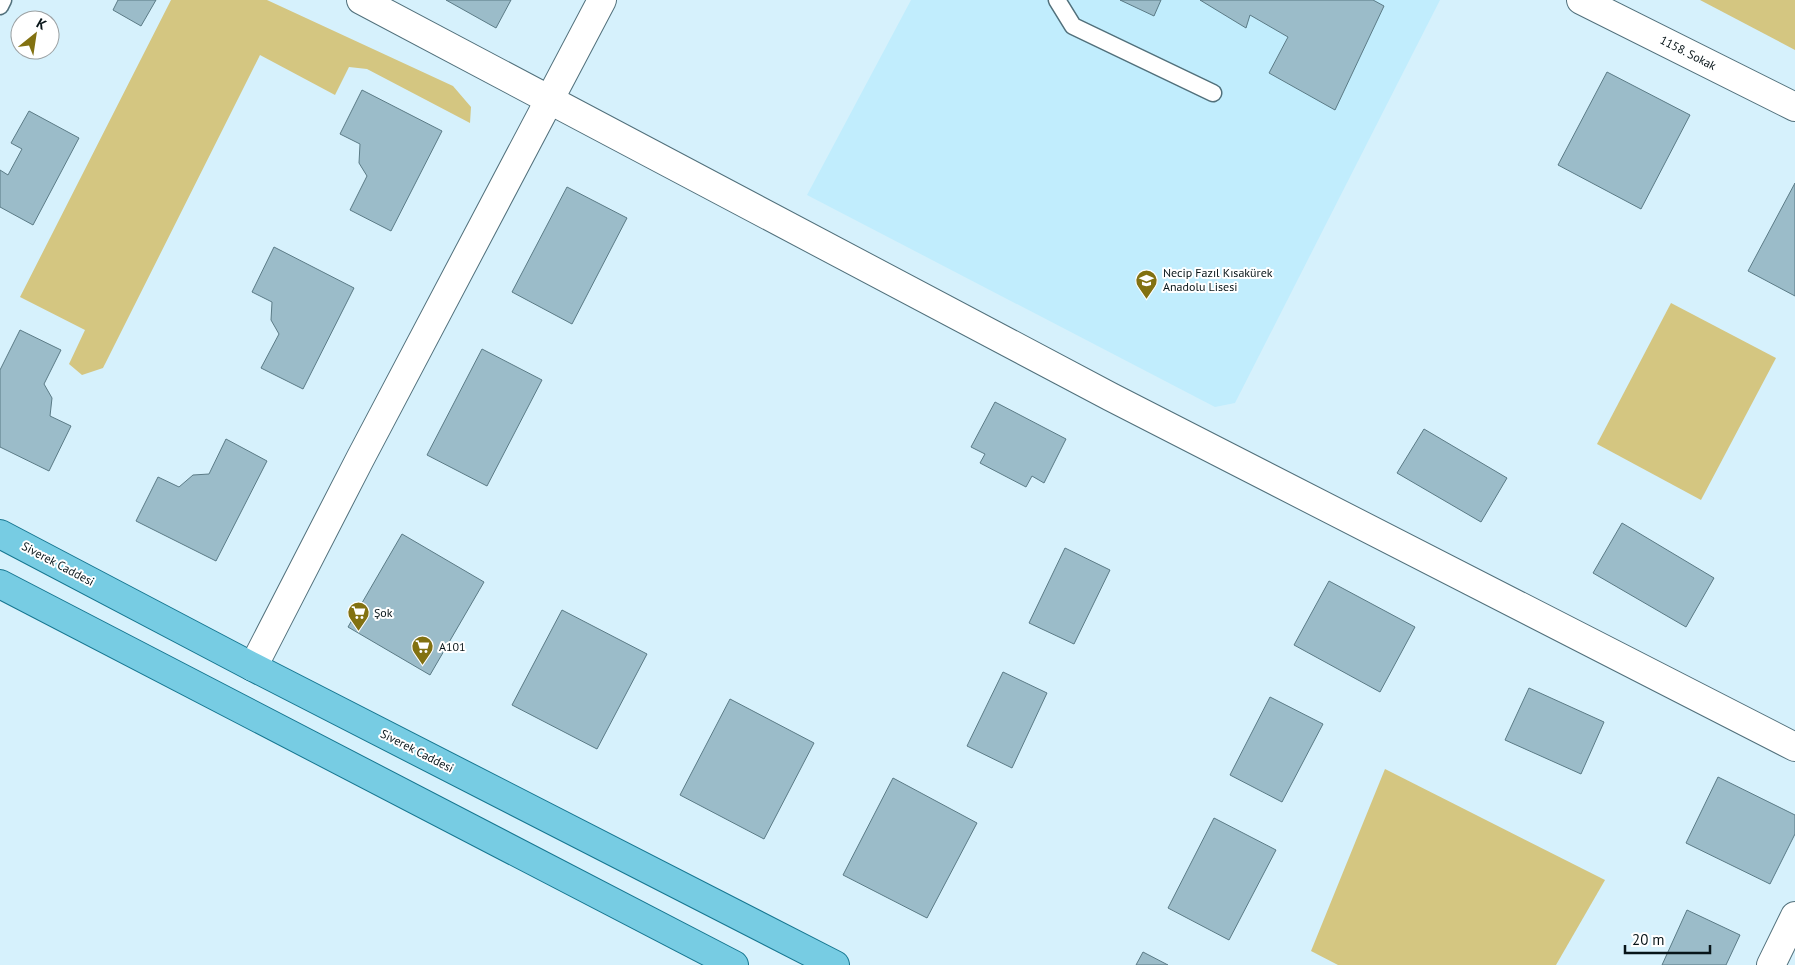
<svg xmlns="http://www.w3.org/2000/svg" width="1795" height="965" font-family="'PT Sans',sans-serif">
	<rect width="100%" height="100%" fill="#d6f1fc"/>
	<polygon fill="#c1edfd" points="911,0 1440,0 1235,403 1215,407 807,195"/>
	<g fill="#d4c681">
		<polygon points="171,0 267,0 453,86 471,107 470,123 367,69 349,67 335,95 260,55 103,368 82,375 69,364 85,330 20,297"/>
		<polygon points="1700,0 1795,0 1795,50"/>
		<polygon points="1671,303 1776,358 1701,500 1597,444"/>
		<polygon points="1385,769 1605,880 1556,965 1338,965 1311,951"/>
	</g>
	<g fill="#9bbcc9" stroke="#5b7b86">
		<polygon points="118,0 156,0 141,26 113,10"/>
		<polygon points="446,0 511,0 496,28"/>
		<polygon points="1120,0 1161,0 1154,16"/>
		<polygon points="1200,0 1373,0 1384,6 1335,110 1269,73 1288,37 1250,15 1246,28"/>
		<polygon points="1607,72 1690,115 1641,209 1558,165"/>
		<polygon points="362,90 442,131 391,231 350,210 367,176 359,163 360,144 340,134"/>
		<polygon points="29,111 79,138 33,225 0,207 0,170 8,175 22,149 11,143"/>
		<polygon points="1795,183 1795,296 1748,271"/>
		<polygon points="567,187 627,218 572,324 512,292"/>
		<polygon points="274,247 354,288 303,389 261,368 279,334 271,320 272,302 252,292"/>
		<polygon points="20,330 61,350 44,384 52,398 50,416 71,426 49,471 0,447 0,370"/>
		<polygon points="482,349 542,380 487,486 427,455"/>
		<polygon points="995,402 1066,439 1044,483 1032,476 1026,487 980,463 985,454 971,447"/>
		<polygon points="1424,429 1507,478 1481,522 1397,473"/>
		<polygon points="226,439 267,461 216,561 136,521 158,477 179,487 193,475 209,474"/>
		<polygon points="1622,523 1714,578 1686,627 1593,573"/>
		<polygon points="402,534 484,582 430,675 348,627"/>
		<polygon points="1065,548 1110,570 1074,644 1029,623"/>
		<polygon points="1329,581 1415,627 1380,692 1294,645"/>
		<polygon points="562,610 647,654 597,749 512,705"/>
		<polygon points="1003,672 1047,693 1012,768 967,746"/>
		<polygon points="1529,688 1604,722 1581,774 1505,740"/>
		<polygon points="1270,697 1323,724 1282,802 1230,775"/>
		<polygon points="730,699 814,743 764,839 680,795"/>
		<polygon points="1718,777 1795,815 1795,834 1770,884 1686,843"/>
		<polygon points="893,778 977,823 927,918 843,875"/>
		<polygon points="1214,818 1276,850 1229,940 1168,908"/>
		<polygon points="1687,910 1740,935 1726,965 1662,965"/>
		<polygon points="1143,952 1168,965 1136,965"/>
	</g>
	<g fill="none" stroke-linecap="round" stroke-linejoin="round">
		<defs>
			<g id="service">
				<polyline points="1057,0 1073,26 1213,93"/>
				<polyline points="0,6 3,0"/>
			</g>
			<g id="minor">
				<polyline points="361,0 1111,397 1795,747"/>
				<polyline points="253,667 360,459 602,0"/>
				<polyline points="1771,965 1795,916"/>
			</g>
			<polyline id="tertiary" points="1581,0 1795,107"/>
			<g id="primary">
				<polyline points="0,534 253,667 835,965"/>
				<polyline points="0,584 734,965"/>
			</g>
		</defs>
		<use href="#service" stroke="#51707b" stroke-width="19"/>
		<use href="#minor" stroke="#51707b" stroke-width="30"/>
		<use href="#tertiary" stroke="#51707b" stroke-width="30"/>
		<use href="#primary" stroke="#167690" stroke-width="30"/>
		<use href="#service" stroke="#fff" stroke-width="16"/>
		<use href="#minor" stroke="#fff" stroke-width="28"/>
		<use href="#tertiary" stroke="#fff" stroke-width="28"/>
		<use href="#primary" stroke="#77cce3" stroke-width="28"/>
	</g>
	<defs>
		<symbol id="school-pin" viewBox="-11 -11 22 30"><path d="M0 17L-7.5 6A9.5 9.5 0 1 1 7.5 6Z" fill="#827111" stroke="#fff"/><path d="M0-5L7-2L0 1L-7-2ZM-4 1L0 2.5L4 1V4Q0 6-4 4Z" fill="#fff"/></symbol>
		<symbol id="supermarket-pin" viewBox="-11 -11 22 30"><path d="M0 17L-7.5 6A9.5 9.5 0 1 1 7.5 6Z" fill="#827111" stroke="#fff"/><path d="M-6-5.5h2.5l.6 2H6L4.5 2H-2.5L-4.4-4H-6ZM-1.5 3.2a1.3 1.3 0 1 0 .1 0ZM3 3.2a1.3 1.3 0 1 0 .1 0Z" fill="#fff"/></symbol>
	</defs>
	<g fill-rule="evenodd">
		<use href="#school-pin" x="1134" y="268" width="25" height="34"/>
		<use href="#supermarket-pin" x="346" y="600" width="25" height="34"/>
		<use href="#supermarket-pin" x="410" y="634" width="25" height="34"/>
	</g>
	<g text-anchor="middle" stroke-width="4" stroke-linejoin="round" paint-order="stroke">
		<g font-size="12" fill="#081519" stroke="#fff">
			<text transform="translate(1688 53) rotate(27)" y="4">1158. Sokak</text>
			<text transform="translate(58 564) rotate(28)" y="4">Siverek Caddesi</text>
			<text transform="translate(417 751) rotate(27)" y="4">Siverek Caddesi</text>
		</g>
		<g font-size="12" fill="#081519" stroke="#fff" text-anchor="start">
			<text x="1163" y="277">Necip Fazıl Kısakürek<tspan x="1163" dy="14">Anadolu Lisesi</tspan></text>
			<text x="374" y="617">Şok</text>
			<text x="439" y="651">A101</text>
		</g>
	</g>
	<g transform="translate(35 35) rotate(30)"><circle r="24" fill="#ffffff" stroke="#9ca1a3"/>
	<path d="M0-4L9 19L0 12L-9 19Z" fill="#827111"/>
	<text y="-8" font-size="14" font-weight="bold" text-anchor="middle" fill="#081519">K</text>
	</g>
	<path d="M1625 945v8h85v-8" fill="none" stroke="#081519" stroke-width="2.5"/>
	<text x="1632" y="945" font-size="15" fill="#081519" stroke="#ffffff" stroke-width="4" paint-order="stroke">20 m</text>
</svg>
